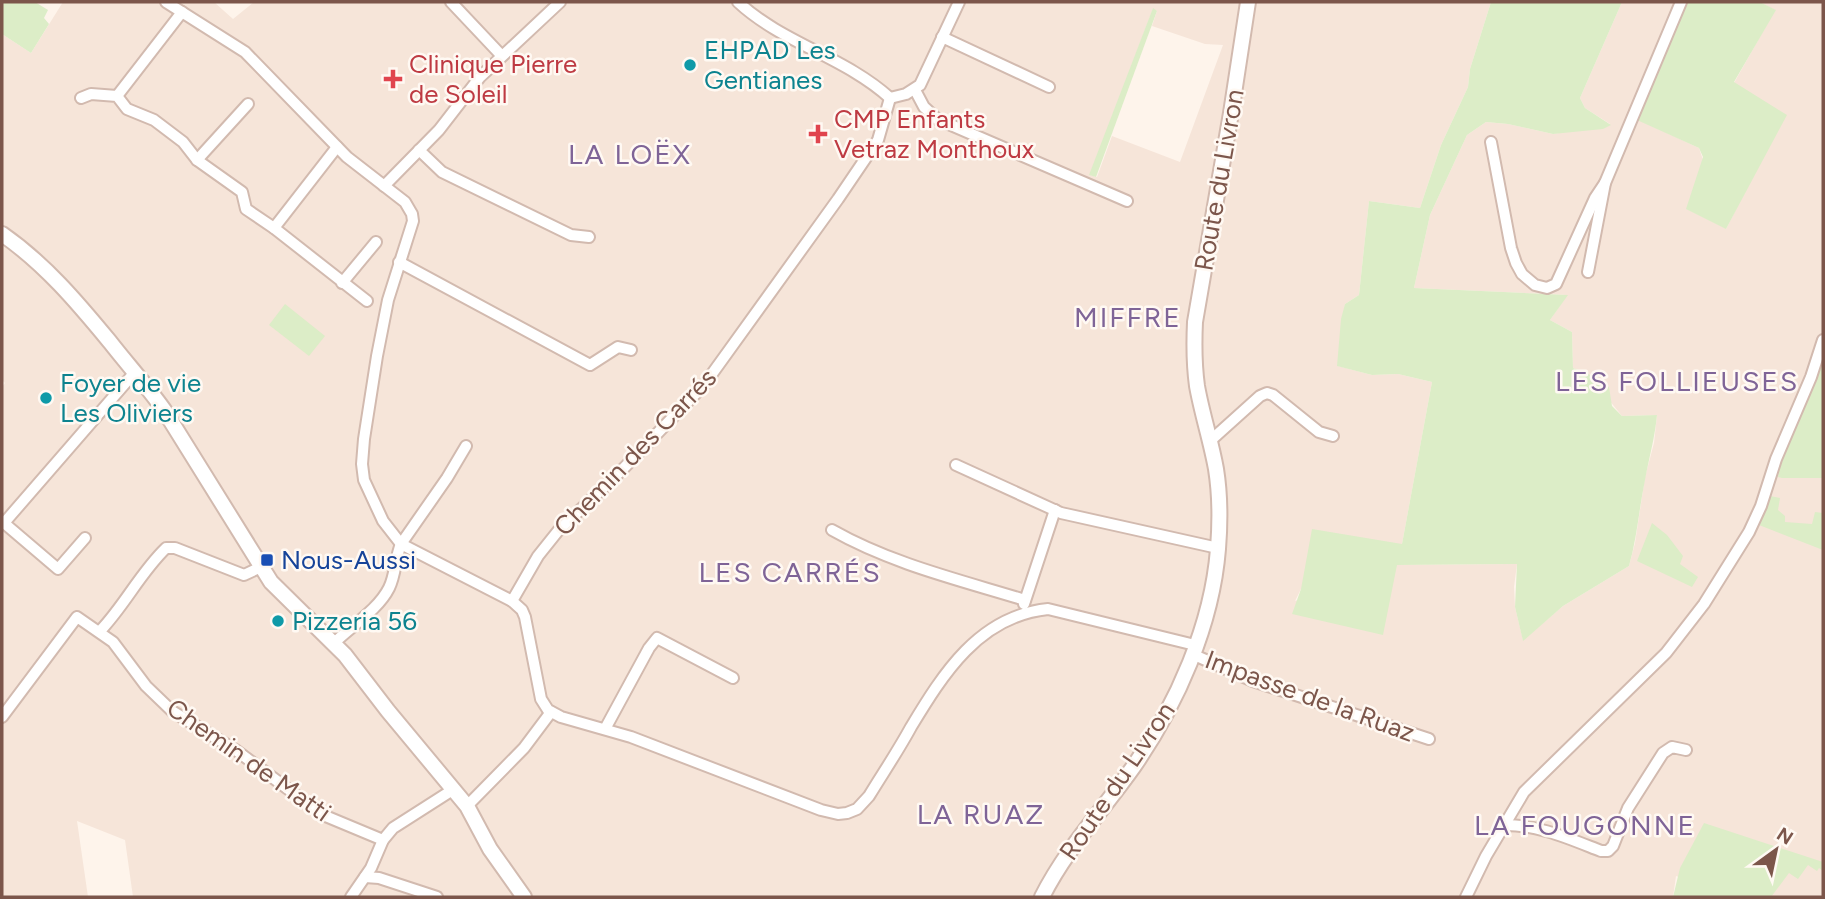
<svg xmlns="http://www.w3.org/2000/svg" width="1825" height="899" font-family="Figtree,sans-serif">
	<rect width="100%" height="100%" fill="#fef4eb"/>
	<path fill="#f6e5d9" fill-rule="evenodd" d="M63 2H214L233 19 254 2H1491L1470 69 1468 87 1441 145 1420 208 1369 201 1359 295 1345 304 1338 366 1372 375 1398 374 1432 382 1402 544 1301 589 1295 601 1396 565 1517 564 1514 587 1515 607 1523 640 1563 606 1629 566 1635 543 1645 477 1654 443 1657 415 1622 416 1587 373 1573 368 1572 332 1550 320 1567 295 1414 288 1430 215 1467 135 1486 122 1508 124 1553 134 1610 124 1585 108 1580 98 1622 2H1688L1637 119 1699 148 1726 229 1752 178 1734 83 1775 10 1760 2H1823V897H1731L1676 876 1673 897H133L125 840 77 821 88 897H2V387L5 383 2 380V34L31 53ZM1153 9 1157 11 1152 26 1205 44 1223 45 1180 162 1112 136 1097 177 1090 175Z"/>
	<g fill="#dcedc7">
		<polygon points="2,2 35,2 48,10 44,18 49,24 31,53 2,34"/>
		<path d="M1491 2H1622L1580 98 1585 108 1611 125 1603 129 1553 134 1508 124 1486 122 1467 135 1430 215 1414 288 1568 295 1550 320 1572 332 1573 368 1587 373 1609 387 1612 406 1622 416 1657 415C1655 437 1649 458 1645 480 1639 509 1637 538 1629 566L1563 606 1523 641 1515 607 1517 564 1397 565 1383 635 1292 614 1301 589 1312 529 1402 544 1432 382 1398 374 1372 375 1337 366 1341 319 1345 304 1359 295 1369 201 1420 208 1441 145 1468 87 1470 69Z"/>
		<polygon points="1688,2 1760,2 1776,10 1734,82 1787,115 1726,229 1686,209 1703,157 1699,148 1637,120"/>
		<polygon points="1153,8 1157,11 1096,177 1089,175"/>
		<polygon points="285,304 325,336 309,356 269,325"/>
		<polygon points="1823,359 1823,478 1782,478 1778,477 1779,467"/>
		<polygon points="1770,496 1780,498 1778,510 1785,516 1785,522 1812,524 1815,512 1823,513 1823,550 1759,525"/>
		<polygon points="1652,523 1667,535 1683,556 1680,564 1698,577 1692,587 1637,561"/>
		<polygon points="1704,823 1823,862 1823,871 1819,868 1817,871 1808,865 1798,879 1789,873 1771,897 1673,897 1680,868"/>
	</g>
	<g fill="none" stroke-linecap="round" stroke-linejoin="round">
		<defs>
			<g id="minor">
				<polyline points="166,2 245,52 347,157 405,202 412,214 413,221 388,300 377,356 364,439 362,464 364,480 383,521 401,544 512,601"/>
				<polyline points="451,2 501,55"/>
				<path d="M738 2C782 43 845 57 890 98"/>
				<polyline points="942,37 1049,87"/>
				<polyline points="915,90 924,107 937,119 1127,201"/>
				<polyline points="117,96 182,12"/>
				<polyline points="81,98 91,94 117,96 127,109 154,120 183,142 197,160 242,192 246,209 274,228"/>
				<path d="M890 98 878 140 838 199 704 385 621 471 558 531 538 556 512 601 522 610 525 617 541 699 548 710 561 717 631 737 821 810 838 814 847 813 857 809 869 796C883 773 898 751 911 727 943 674 979 616 1048 609L1195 645"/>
				<polyline points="890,98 906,94 920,85 959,2"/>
				<polyline points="1491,142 1511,248 1516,263 1522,274 1535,285 1547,288 1556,284 1595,198 1605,183"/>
				<polyline points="337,147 274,228 367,301"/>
				<polyline points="419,150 442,172 571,235 589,237"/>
				<polyline points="197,160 248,104"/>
				<polyline points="384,186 439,130 480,77 560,2"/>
				<polyline points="399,262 590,365 618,347 631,350"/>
				<polyline points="1588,272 1605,183 1681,2"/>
				<polyline points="342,283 376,242"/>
				<polyline points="1210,441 1260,396 1267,393 1273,395 1319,432 1333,436"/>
				<polyline points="956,465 1061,513 1218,548"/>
				<path d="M832 530C892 564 960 580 1025 600"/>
				<polyline points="85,538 58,569 4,523 135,372"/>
				<polyline points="1024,604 1055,510"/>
				<path d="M100 631C125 605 140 573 166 548H175L244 575 261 567"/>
				<path d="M333 644C351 626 378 610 389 588 396 574 395 558 401 544L447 478 466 446"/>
				<polyline points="1192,654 1253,681 1429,739"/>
				<polyline points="2,717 77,617 113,642 146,686 172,711 237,751 323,815 383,840"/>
				<polyline points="605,729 649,648 657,638 733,678"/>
				<polyline points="467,806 524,748 551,712"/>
				<path d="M1503 825C1537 824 1570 839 1601 851H1608L1613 846 1628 808 1663 753 1672 747 1686 750"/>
				<polyline points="365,877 379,878 437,897"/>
				<polyline points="351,897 371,868 383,840 393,828 454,789"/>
				<polyline points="1466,897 1486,856 1524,792 1666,653 1704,604 1749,532 1761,506 1776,459 1811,377 1823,340"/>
			</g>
			<g id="tertiary">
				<path d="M2 234C45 264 77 302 110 342 128 365 147 386 164 410L271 582 345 655 388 711 467 806 490 849 524 897"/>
				<path d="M1042 897C1066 849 1103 810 1134 766 1177 704 1212 625 1218 549 1220 524 1220 494 1216 469 1211 441 1202 414 1197 386 1194 364 1194 343 1195 322L1231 113 1248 2"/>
			</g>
		</defs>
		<use href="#minor" stroke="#d2baaf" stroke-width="14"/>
		<use href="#tertiary" stroke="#d2baaf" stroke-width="18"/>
		<use href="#minor" stroke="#fff" stroke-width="10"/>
		<use href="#tertiary" stroke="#fff" stroke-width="14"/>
	</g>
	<g fill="#0f9aa8" stroke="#fff9f3" stroke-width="2.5">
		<circle cx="690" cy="65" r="7"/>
		<circle cx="46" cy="398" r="7"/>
		<circle cx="278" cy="621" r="7"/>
	</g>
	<g fill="#e0444e" stroke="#fff9f3" stroke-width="2.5">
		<path d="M389.5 68.5h7v7h7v7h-7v7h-7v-7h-7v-7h7z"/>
		<path d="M814.5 123.5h7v7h7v7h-7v7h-7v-7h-7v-7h7z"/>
	</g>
	<rect fill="#1a4fb4" stroke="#fff9f3" stroke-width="2.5" x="260" y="553" width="14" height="14" rx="3.5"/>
	<g text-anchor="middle" stroke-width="5" stroke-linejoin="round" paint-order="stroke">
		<g font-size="26" fill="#0d838f" stroke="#fff9f3" text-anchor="start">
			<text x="704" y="59">EHPAD Les<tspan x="704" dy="30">Gentianes</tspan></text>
			<text x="60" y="392">Foyer de vie<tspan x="60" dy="30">Les Oliviers</tspan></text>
			<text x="292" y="630">Pizzeria 56</text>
		</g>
		<g font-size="26" fill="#be3a42" stroke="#fff9f3" text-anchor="start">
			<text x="409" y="73">Clinique Pierre<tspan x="409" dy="30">de Soleil</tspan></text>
			<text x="834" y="128">CMP Enfants<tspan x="834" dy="30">Vetraz Monthoux</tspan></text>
		</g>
		<g font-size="26" fill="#7c564b" stroke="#fff9f3">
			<text transform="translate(1219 180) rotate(-80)" y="9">Route du Livron</text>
			<text transform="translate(635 452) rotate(-46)" y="9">Chemin des Carrés</text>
			<text transform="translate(1310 696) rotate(20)" y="9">Impasse de la Ruaz</text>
			<text transform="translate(249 760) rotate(35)" y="9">Chemin de Matti</text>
			<text transform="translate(1117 781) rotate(-56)" y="9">Route du Livron</text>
		</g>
		<g font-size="26" fill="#164399" stroke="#fff9f3" text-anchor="start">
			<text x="281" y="569">Nous-Aussi</text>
		</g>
		<g font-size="28" letter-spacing="2" fill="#7f6497" stroke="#fff9f3">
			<text x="630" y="164">LA LOËX</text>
			<text x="1128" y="327">MIFFRE</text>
			<text x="1677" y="391">LES FOLLIEUSES</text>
			<text x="790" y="582">LES CARRÉS</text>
			<text x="981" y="824">LA RUAZ</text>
			<text x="1585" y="835">LA FOUGONNE</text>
		</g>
	</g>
	<rect width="1825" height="899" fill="none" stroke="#7c564b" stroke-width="7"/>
	<g transform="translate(1776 850) rotate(33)" stroke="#fff9f3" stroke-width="5" paint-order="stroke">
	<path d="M0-5L12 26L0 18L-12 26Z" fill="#7c564b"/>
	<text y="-10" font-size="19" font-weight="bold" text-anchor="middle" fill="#7c564b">N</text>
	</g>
</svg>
